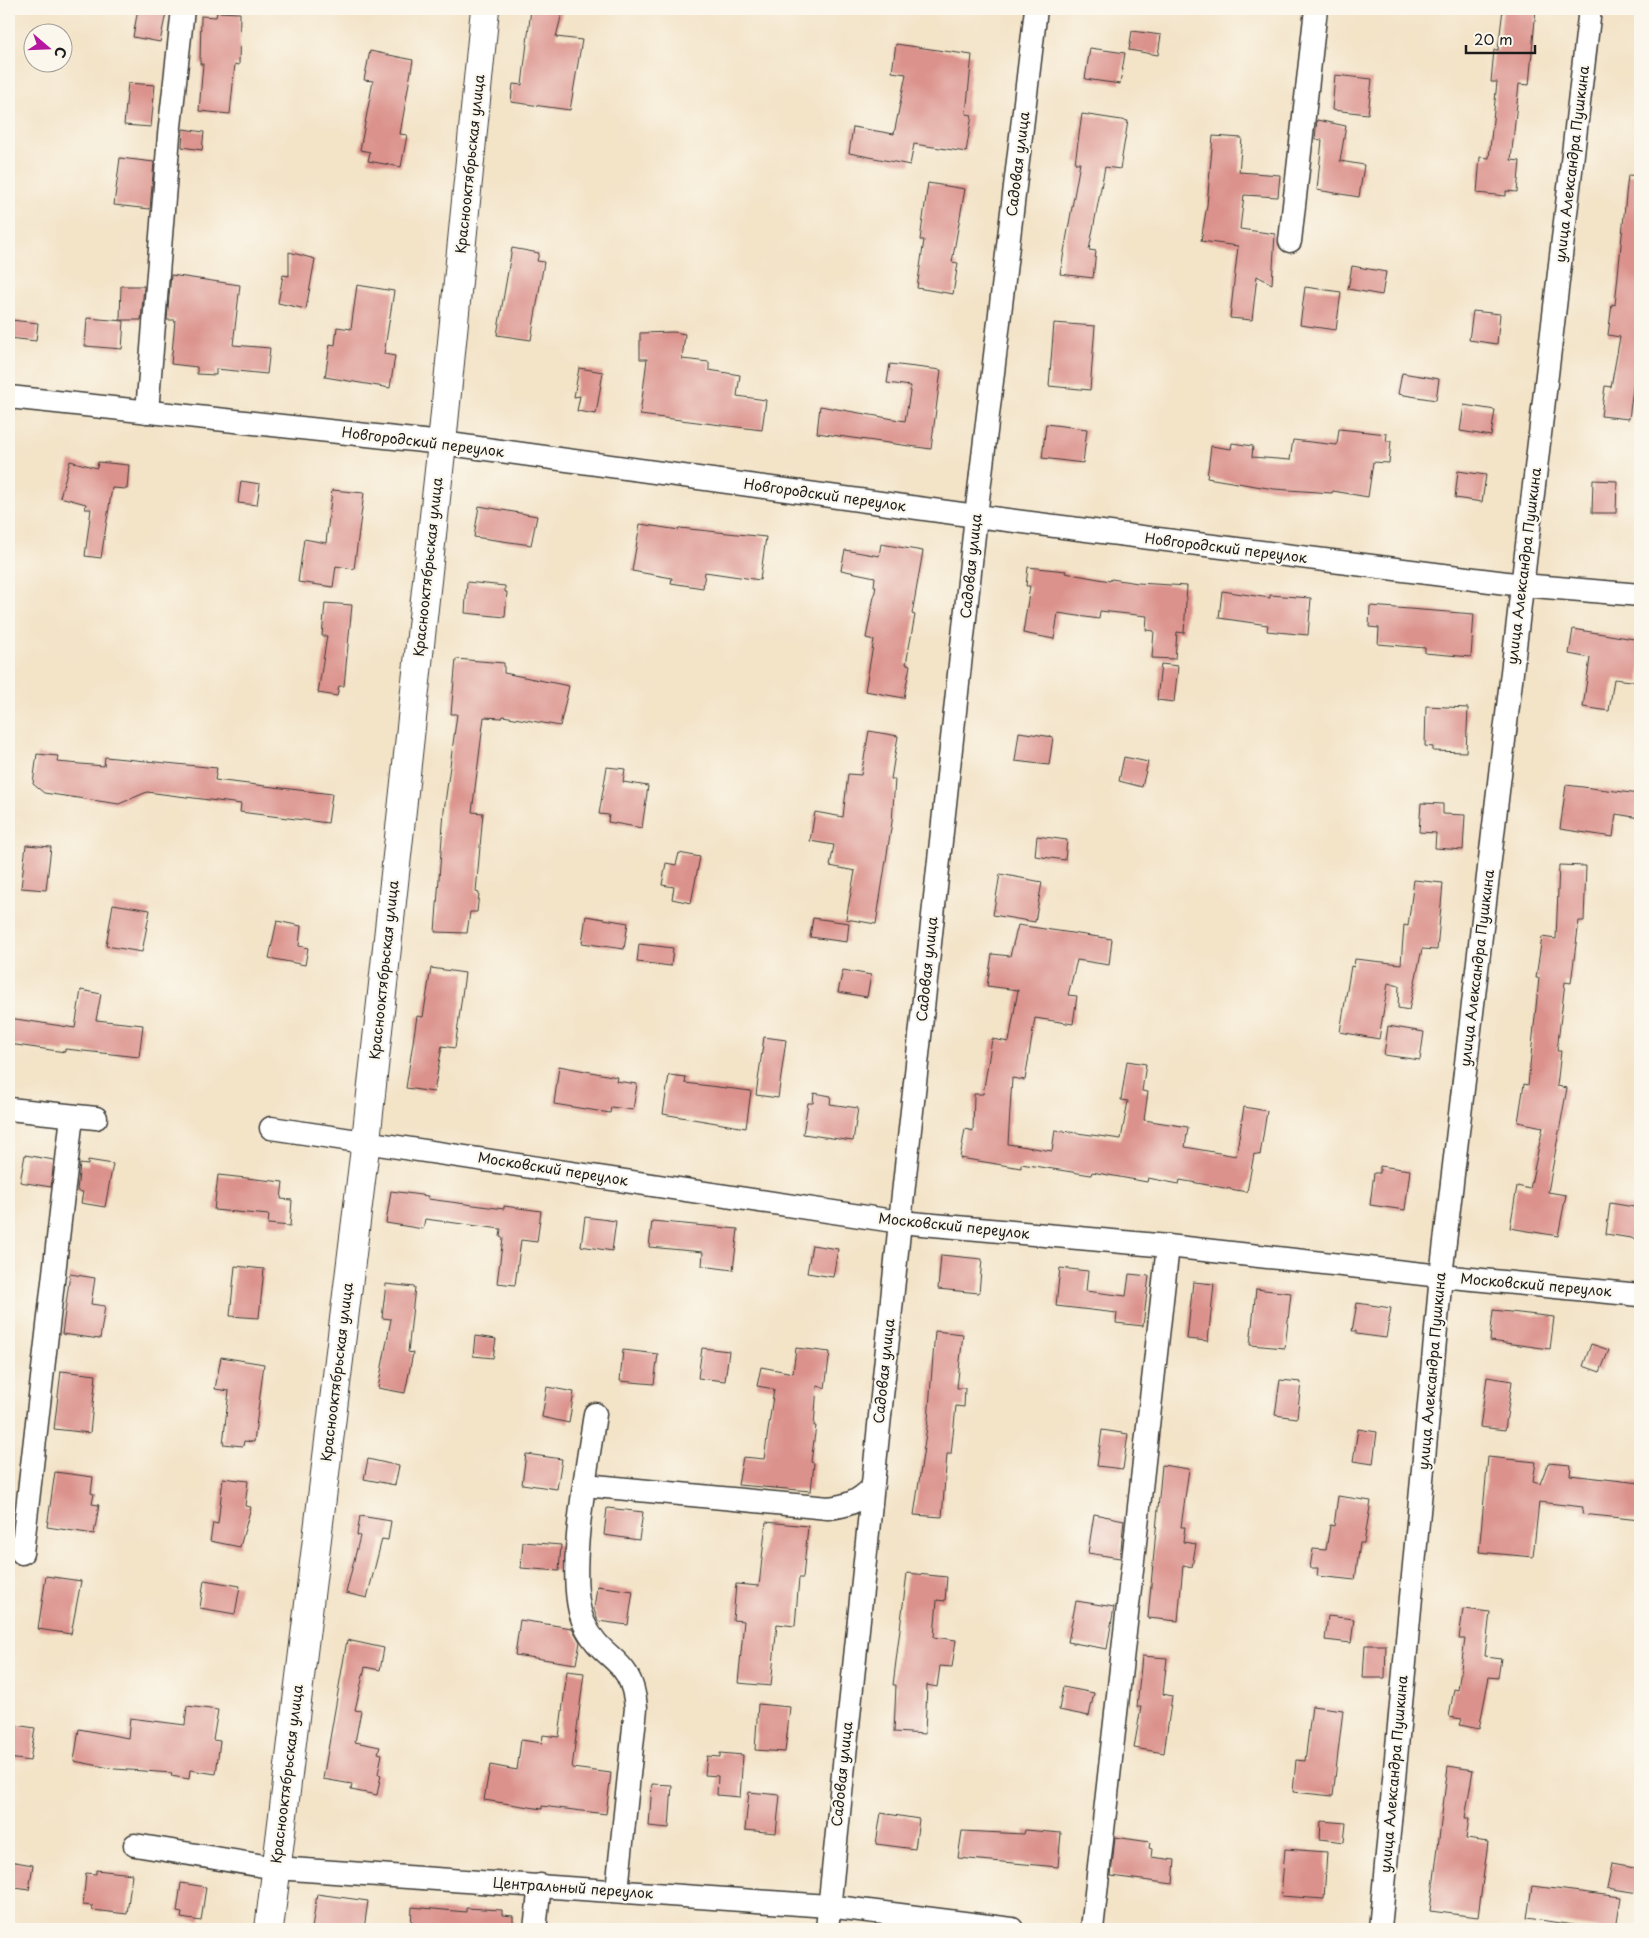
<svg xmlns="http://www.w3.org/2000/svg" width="1649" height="1938" font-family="'Playpen Sans',sans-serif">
	<rect width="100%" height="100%" fill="#fbf7ec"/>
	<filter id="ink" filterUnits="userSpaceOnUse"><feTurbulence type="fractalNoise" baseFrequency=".02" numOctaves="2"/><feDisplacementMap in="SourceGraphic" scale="10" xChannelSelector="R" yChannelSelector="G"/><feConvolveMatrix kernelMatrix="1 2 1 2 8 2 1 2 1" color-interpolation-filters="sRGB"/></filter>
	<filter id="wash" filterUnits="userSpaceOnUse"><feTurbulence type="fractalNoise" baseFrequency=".0096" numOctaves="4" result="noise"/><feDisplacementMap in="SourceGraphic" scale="20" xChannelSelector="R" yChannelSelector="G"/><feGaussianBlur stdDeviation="1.12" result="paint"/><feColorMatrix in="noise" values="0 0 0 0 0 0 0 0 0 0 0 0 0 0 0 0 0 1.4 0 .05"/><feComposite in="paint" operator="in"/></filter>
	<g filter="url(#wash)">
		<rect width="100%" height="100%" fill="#f3e3c7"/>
		<g id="blocks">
			<g fill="#db928c">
				<polygon points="138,9 166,13 160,42 133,37"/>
				<polygon points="531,9 563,9 556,37 582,40 570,110 511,102 513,84 522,85"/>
				<polygon points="1503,9 1536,9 1529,85 1519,84 1511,160 1520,161 1517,192 1506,191 1506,196 1477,193 1480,157 1489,158 1497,82 1491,82 1494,50 1498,50"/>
				<polygon points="217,12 240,13 239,65 235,64 230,114 199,111 203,64 200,64 201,16 216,17"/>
				<polygon points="1132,31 1161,35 1158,55 1129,50"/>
				<polygon points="896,44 972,55 966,114 972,115 966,152 914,144 910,165 849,153 853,127 894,134 906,74 892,72"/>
				<polygon points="1090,48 1125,53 1120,84 1085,79"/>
				<polygon points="370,51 413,60 400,134 407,135 401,167 368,161 370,152 360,150 373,81 364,80"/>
				<polygon points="1335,75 1372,79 1368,114 1332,110"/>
				<polygon points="128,83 155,85 151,127 124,125"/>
				<polygon points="1082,114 1128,121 1120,169 1105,167 1089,250 1096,251 1093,278 1060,274 1080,163 1075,163"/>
				<polygon points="1317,120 1346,126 1340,161 1364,165 1359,197 1317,190 1322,140 1315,139"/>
				<polygon points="183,129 204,132 202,150 182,147"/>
				<polygon points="1213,136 1242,138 1239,172 1280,175 1278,197 1244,195 1240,229 1275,234 1272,284 1257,276 1252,320 1230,318 1238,246 1201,241 1207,205"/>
				<polygon points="120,158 154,162 150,209 114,205"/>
				<polygon points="1628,175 1640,176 1640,373 1635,372 1629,419 1601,416 1605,386 1611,387 1620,337 1608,335 1612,304 1615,305"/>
				<polygon points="928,183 965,189 952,262 958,263 953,294 917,288 924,240 920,240"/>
				<polygon points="512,248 539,253 537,261 544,262 531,340 497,335"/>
				<polygon points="289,252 315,259 306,309 278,303 283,275 289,276"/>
				<polygon points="1352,266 1386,272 1382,295 1348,289"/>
				<polygon points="171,275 240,285 233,345 270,348 267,374 216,369 216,375 197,374 197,367 171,364 175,320 167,320"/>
				<polygon points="357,285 394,291 384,354 395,356 390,388 325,377 330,344 335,345 337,327 351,329"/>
				<polygon points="121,286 144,286 141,320 120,320"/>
				<polygon points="1305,287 1341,292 1336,330 1300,325"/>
				<polygon points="1473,311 1500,314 1497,344 1469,340"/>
				<polygon points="87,318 124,321 122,349 85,346"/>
				<polygon points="11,320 38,323 36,341 9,338"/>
				<polygon points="1054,323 1095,326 1090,390 1049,386"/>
				<polygon points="674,332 685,334 682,359 709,362 709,370 740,375 737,396 766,400 762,430 640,415 647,359 640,359 640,333"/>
				<polygon points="890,364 941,370 931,449 817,433 820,406 905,421 911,386 887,383"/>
				<polygon points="579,368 603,372 596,414 577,411 580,396 574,397"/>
				<polygon points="1402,373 1439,379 1436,400 1398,394"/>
				<polygon points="1464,405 1495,410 1491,436 1460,431"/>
				<polygon points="1046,424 1087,429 1083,463 1042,458"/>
				<polygon points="1339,429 1387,434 1386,441 1391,441 1389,463 1373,462 1368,497 1333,491 1332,493 1274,489 1207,478 1211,446 1231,449 1232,443 1253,446 1252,457 1290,460 1293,440 1337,445"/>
				<polygon points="70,461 97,468 98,462 129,465 127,489 112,488 101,558 85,556 91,509 85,509 86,504 60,497"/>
				<polygon points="1458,471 1486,475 1482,502 1455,498"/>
				<polygon points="1593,480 1617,481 1616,513 1592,513"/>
				<polygon points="241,481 260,484 257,505 238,503"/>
				<polygon points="332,490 364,493 354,569 336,566 333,587 298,582 304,539 326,543"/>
				<polygon points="479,506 537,516 531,545 474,537"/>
				<polygon points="640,524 679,530 680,528 766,537 760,580 705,572 703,588 671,583 672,578 632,571"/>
				<polygon points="881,544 923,551 912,614 915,615 906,664 910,665 904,698 865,691 874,640 866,638 876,586 874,586 875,577 841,570 845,550 879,556"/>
				<polygon points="1028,567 1066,571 1065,573 1110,581 1111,579 1138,583 1187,586 1184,633 1177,632 1175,659 1152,658 1154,631 1146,630 1147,616 1100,611 1099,619 1058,613 1054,639 1023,633 1030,586 1026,586"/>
				<polygon points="467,582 505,586 505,592 507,592 505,617 465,613"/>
				<polygon points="1222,591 1270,598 1270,595 1311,598 1308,635 1267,631 1268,625 1219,618"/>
				<polygon points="325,603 352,605 344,686 339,686 337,696 318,693 327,636 322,636"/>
				<polygon points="1370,606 1474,614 1471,657 1425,653 1425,648 1378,644 1379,628 1369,627"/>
				<polygon points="1573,629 1640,640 1640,682 1614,679 1609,711 1583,707 1590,658 1569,654"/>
				<polygon points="456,659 504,663 504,673 569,686 560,726 503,716 502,718 484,717 472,812 483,813 476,892 479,893 477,912 470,912 467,933 435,932 444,811 457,714 451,714"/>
				<polygon points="1161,664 1178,666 1174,702 1157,700"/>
				<polygon points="1426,706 1468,708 1466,752 1433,751 1433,747 1425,746"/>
				<polygon points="869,731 898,736 891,779 895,779 892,822 876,924 846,919 855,871 830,866 834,845 810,841 815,812 843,817 848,774 861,775"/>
				<polygon points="1019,732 1053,737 1049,765 1015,761"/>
				<polygon points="37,754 58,756 57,762 104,766 105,757 217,768 215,780 332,794 328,823 240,812 241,804 147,792 119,804 44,793 33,784"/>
				<polygon points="1124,757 1148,762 1142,787 1119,781"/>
				<polygon points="607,767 625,769 623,782 648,786 642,828 608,822 609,815 599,814"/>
				<polygon points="1566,785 1640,794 1640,818 1616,814 1613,837 1560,829"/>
				<polygon points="1421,803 1443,804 1443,814 1465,815 1463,850 1435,848 1436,833 1419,832"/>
				<polygon points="1037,836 1067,840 1065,860 1035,856"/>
				<polygon points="26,845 51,847 46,890 21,888"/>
				<polygon points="679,853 700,857 691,903 672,899 674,887 662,885 666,863 676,865"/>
				<polygon points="1559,865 1586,866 1584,921 1579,921 1571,983 1565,982 1557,1051 1561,1051 1557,1086 1567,1088 1548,1192 1566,1195 1558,1236 1510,1228 1517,1186 1530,1189 1543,1127 1518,1122 1524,1084 1528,1085 1539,978 1536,978 1542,937 1556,939"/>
				<polygon points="1000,874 1042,882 1035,922 993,915"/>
				<polygon points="1414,880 1443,883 1437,950 1422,949 1409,1010 1398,1008 1399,986 1388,983 1379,1039 1340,1032 1351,966 1354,967 1355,959 1401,964 1404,925 1408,926"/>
				<polygon points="113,904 150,910 142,952 106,946"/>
				<polygon points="586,916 628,923 624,949 582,943"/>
				<polygon points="813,918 849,923 847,942 810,937"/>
				<polygon points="277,921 301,926 299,946 308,948 305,965 269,958"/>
				<polygon points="1018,925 1112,939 1109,965 1077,960 1068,995 1077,996 1073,1024 1035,1018 1025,1080 1012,1078 1008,1144 1052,1151 1055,1130 1121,1139 1128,1101 1121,1100 1127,1061 1146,1064 1142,1091 1148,1092 1144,1120 1188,1127 1185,1147 1236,1156 1244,1107 1267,1111 1260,1155 1254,1154 1247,1192 1180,1180 1179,1184 1148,1178 1147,1182 1092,1172 1091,1175 1021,1164 1021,1168 960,1158 965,1129 973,1131 974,1094 983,1094 992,1039 1009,1042 1018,990 987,986 992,954 1010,956"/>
				<polygon points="639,944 673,948 671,966 637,962"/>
				<polygon points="431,968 465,973 455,1048 442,1046 434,1092 406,1088 417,1016 423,1017"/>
				<polygon points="843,970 871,975 867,997 838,992"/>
				<polygon points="81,990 101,994 96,1020 143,1025 139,1057 65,1049 65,1052 9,1044 9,1018 75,1028"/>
				<polygon points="1388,1026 1424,1032 1420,1060 1384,1055"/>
				<polygon points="764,1037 786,1040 778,1098 756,1095"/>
				<polygon points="559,1066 617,1077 616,1081 637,1084 633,1110 611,1107 610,1113 554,1104"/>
				<polygon points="669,1075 686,1077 685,1083 751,1091 746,1128 663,1114"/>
				<polygon points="814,1093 831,1096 830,1104 858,1108 853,1141 803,1134 808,1103 813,1103"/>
				<polygon points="25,1155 54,1160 51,1187 20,1182"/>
				<polygon points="88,1160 113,1164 105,1207 81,1203 83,1192 77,1191 80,1164 88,1165"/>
				<polygon points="1380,1166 1410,1170 1405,1210 1370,1205 1374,1173 1380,1173"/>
				<polygon points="218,1175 283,1182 281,1199 292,1200 290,1226 268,1224 269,1215 214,1210"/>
				<polygon points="391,1191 428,1196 428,1199 504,1209 504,1206 541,1211 537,1242 521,1240 515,1285 497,1283 503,1238 500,1237 501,1229 425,1219 423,1229 386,1223"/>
				<polygon points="1610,1203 1640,1208 1637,1239 1606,1234"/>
				<polygon points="585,1217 616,1221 612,1251 581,1246"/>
				<polygon points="652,1221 738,1229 733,1270 702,1266 703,1252 649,1247"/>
				<polygon points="812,1245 838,1249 833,1277 807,1273"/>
				<polygon points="941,1255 982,1259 979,1293 938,1289"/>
				<polygon points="235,1266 264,1269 259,1318 230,1316"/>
				<polygon points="1060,1268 1088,1271 1086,1291 1126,1296 1129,1274 1149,1276 1143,1326 1116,1323 1117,1313 1056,1306"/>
				<polygon points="70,1274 95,1278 91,1304 105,1306 100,1339 62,1334"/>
				<polygon points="1193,1282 1214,1284 1208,1341 1187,1339"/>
				<polygon points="386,1284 415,1287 408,1352 413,1353 405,1393 378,1388 391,1319 382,1318"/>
				<polygon points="1256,1289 1291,1293 1285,1348 1250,1345"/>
				<polygon points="1357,1303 1391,1308 1386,1338 1356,1334 1356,1331 1352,1331"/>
				<polygon points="1493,1310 1554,1317 1550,1349 1490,1341"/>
				<polygon points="935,1331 963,1334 957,1388 965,1388 964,1407 956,1406 951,1454 947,1454 942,1517 914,1515 928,1420"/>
				<polygon points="475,1336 496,1339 493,1358 473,1356"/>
				<polygon points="1591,1344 1609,1350 1600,1372 1583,1366"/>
				<polygon points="702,1348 729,1351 725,1381 698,1378"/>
				<polygon points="796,1348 830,1352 825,1388 817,1386 814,1426 816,1426 811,1462 814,1463 811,1491 738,1485 743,1457 764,1459 774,1389 757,1386 761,1367 793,1373"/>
				<polygon points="623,1350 658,1354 654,1384 620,1381"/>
				<polygon points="221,1357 264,1364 254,1442 244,1441 243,1446 223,1444 229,1391 215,1389"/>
				<polygon points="61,1371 96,1375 90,1433 54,1429"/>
				<polygon points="1487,1377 1512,1381 1505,1430 1480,1427"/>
				<polygon points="1280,1380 1301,1382 1297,1418 1275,1415"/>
				<polygon points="547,1387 574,1392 569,1423 542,1417"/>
				<polygon points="1358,1429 1377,1432 1373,1464 1353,1461"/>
				<polygon points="1102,1430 1128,1434 1123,1469 1097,1466"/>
				<polygon points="526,1454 562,1459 557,1489 522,1484"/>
				<polygon points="1488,1457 1536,1462 1533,1482 1540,1484 1548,1463 1571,1465 1570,1475 1640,1483 1640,1520 1582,1514 1583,1507 1539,1502 1533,1557 1479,1552"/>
				<polygon points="368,1459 399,1466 395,1485 364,1479"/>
				<polygon points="1162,1465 1189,1469 1181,1527 1185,1527 1183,1542 1196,1544 1192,1567 1183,1565 1178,1621 1148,1618"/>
				<polygon points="55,1472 93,1477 91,1493 94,1494 92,1504 99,1505 94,1534 47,1527"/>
				<polygon points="223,1478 248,1481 245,1506 251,1507 240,1547 210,1541 213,1523 218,1524"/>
				<polygon points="1338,1496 1371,1501 1364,1543 1360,1543 1355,1580 1317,1576 1318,1568 1310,1568 1313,1549 1326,1550 1330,1525 1334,1526"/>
				<polygon points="607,1508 643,1512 639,1540 604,1535"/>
				<polygon points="1094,1514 1124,1520 1120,1558 1088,1553"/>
				<polygon points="360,1516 391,1521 388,1540 382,1539 367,1598 346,1593 360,1536 357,1535"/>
				<polygon points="766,1522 808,1526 803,1578 799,1578 795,1626 777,1624 771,1686 738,1683 744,1621 733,1620 736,1584 759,1586"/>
				<polygon points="523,1542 561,1545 559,1571 521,1568"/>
				<polygon points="907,1573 947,1577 945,1601 937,1600 934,1637 956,1640 952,1667 940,1666 937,1687 927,1685 925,1734 894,1732 896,1685 893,1685"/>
				<polygon points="46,1576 81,1581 71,1634 38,1629"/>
				<polygon points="204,1580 240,1586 235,1614 200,1608"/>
				<polygon points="597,1586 633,1591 628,1625 598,1621 594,1610"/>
				<polygon points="1076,1601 1114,1607 1107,1649 1068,1642"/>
				<polygon points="1463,1609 1490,1612 1485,1656 1501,1658 1498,1678 1489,1677 1479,1729 1460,1725 1462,1719 1449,1717 1454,1689 1458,1690 1465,1639 1459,1639"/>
				<polygon points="1328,1616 1354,1619 1351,1643 1325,1640"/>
				<polygon points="520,1620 572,1628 580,1642 576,1664 515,1655"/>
				<polygon points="347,1640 384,1648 380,1670 365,1667 355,1710 361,1711 355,1742 380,1747 378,1753 382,1754 378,1774 381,1775 377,1795 351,1790 352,1784 323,1779"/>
				<polygon points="1365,1645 1386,1645 1385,1678 1363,1678"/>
				<polygon points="1142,1656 1167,1658 1163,1694 1172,1696 1164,1753 1134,1748 1141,1707 1137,1707"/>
				<polygon points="567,1671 584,1673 572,1768 611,1773 606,1814 542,1806 542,1809 484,1800 490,1765 517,1770 521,1740 542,1743 543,1735 559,1737"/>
				<polygon points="1063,1687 1094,1693 1089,1716 1059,1710"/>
				<polygon points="758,1704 790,1707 785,1752 755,1750"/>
				<polygon points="187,1706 218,1710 213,1740 220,1741 216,1774 190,1770 189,1779 171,1776 172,1773 115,1769 74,1761 79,1729 128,1738 130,1718 185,1725"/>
				<polygon points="1312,1706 1343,1710 1333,1796 1293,1792 1296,1760 1305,1761"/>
				<polygon points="9,1724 35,1728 30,1761 9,1758"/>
				<polygon points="720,1753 743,1755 740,1797 717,1795 718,1776 705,1775 707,1756 720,1757"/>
				<polygon points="1448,1766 1473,1770 1465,1818 1469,1818 1466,1839 1488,1842 1478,1917 1430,1911"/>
				<polygon points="652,1784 672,1785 669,1828 649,1826"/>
				<polygon points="749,1792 780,1795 776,1833 745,1830"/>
				<polygon points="881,1813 919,1819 915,1849 876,1844"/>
				<polygon points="1321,1821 1346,1823 1344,1842 1320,1839"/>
				<polygon points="1025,1830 1061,1833 1058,1867 958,1858 962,1831 1024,1834"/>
				<polygon points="1115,1837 1150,1842 1149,1848 1152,1849 1151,1857 1175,1860 1173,1884 1111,1876"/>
				<polygon points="1285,1849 1327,1852 1324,1899 1281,1896"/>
				<polygon points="9,1861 33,1865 29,1890 9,1887"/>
				<polygon points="1612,1864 1640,1869 1638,1893 1607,1888"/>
				<polygon points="96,1870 132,1874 127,1914 92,1910 93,1906 83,1905 86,1873 96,1874"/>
				<polygon points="181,1883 206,1887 201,1921 181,1918 182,1913 177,1912"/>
				<polygon points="1532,1886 1621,1897 1616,1929 1599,1929 1527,1918"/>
				<polygon points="317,1894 368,1901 364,1929 312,1929"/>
				<polygon points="412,1907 466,1912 466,1908 502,1910 502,1915 513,1916 513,1929 411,1929"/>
			</g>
		</g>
	</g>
	<g filter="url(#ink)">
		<use href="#blocks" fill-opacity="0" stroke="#3c3a36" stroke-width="1"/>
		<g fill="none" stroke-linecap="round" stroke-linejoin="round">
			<defs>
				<g id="minor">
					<polyline points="1290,241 1316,9"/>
					<polyline points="9,397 442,443 976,516 1522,585 1640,595"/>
					<polyline points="147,412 169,135 183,9"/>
					<polyline points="9,1109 96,1118"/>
					<polyline points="271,1128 900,1222 1168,1246 1441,1276 1640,1295"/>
					<path d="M595 1414C588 1463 564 1581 584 1623 602 1663 632 1655 636 1708L617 1890"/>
					<path d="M585 1485 828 1508C847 1506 858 1502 872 1488"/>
					<polyline points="22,1553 72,1116"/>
					<polyline points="135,1845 276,1868 828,1906 1012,1929"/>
					<polyline points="535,1929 540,1885"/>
					<polyline points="827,1929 900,1222 976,516 1036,9"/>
					<polyline points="1092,1929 1168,1246"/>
					<polyline points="1380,1929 1441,1276 1590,9"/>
				</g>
				<polyline id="major" points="269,1929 366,1140 442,443 485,9"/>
			</defs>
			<use href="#minor" stroke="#3c3a36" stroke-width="25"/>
			<use href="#major" stroke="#3c3a36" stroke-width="30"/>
			<use href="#minor" stroke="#fff" stroke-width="22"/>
			<use href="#major" stroke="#fff" stroke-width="28"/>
		</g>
	</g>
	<g text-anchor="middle" stroke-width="4.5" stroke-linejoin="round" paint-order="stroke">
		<g font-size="14" fill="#1c1c1c" stroke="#fbf7ec">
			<text transform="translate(470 164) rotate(-84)" y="5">Краснооктябрьская улица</text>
			<text transform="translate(1018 164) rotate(-83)" y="5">Садовая улица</text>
			<text transform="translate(1572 164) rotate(-83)" y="5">улица Александра Пушкина</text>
			<text transform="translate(423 442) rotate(7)" y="5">Новгородский переулок</text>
			<text transform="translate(825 495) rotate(8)" y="5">Новгородский переулок</text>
			<text transform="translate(1226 548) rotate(7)" y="5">Новгородский переулок</text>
			<text transform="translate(971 566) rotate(-84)" y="5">Садовая улица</text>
			<text transform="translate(1524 566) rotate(-83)" y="5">улица Александра Пушкина</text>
			<text transform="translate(428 567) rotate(-84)" y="5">Краснооктябрьская улица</text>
			<text transform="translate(1477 968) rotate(-83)" y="5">улица Александра Пушкина</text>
			<text transform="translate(927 969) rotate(-84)" y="5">Садовая улица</text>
			<text transform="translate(384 970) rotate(-84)" y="5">Краснооктябрьская улица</text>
			<text transform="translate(553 1169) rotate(9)" y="5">Московский переулок</text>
			<text transform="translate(954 1226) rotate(6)" y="5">Московский переулок</text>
			<text transform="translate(1536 1285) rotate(5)" y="5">Московский переулок</text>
			<text transform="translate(884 1371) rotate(-84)" y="5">Садовая улица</text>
			<text transform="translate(1432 1371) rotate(-85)" y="5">улица Александра Пушкина</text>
			<text transform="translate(337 1372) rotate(-83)" y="5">Краснооктябрьская улица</text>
			<text transform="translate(287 1774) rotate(-83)" y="5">Краснооктябрьская улица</text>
			<text transform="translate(842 1774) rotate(-84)" y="5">Садовая улица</text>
			<text transform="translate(1394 1774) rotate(-85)" y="5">улица Александра Пушкина</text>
			<text transform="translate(573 1888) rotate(4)" y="5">Центральный переулок</text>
		</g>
	</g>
	<rect width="1649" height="1938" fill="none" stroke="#fbf7ec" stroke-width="30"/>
	<g transform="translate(48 48) rotate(109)"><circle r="24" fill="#fbf7ec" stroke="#a29f99"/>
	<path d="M0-4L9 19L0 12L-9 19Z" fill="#b5179e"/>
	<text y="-8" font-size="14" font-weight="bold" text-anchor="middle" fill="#1c1c1c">С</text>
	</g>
	<path d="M1466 45v8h69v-8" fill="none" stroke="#1c1c1c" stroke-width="2.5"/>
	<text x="1474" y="45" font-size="15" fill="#1c1c1c" stroke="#fbf7ec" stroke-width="4" paint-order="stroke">20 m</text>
</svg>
